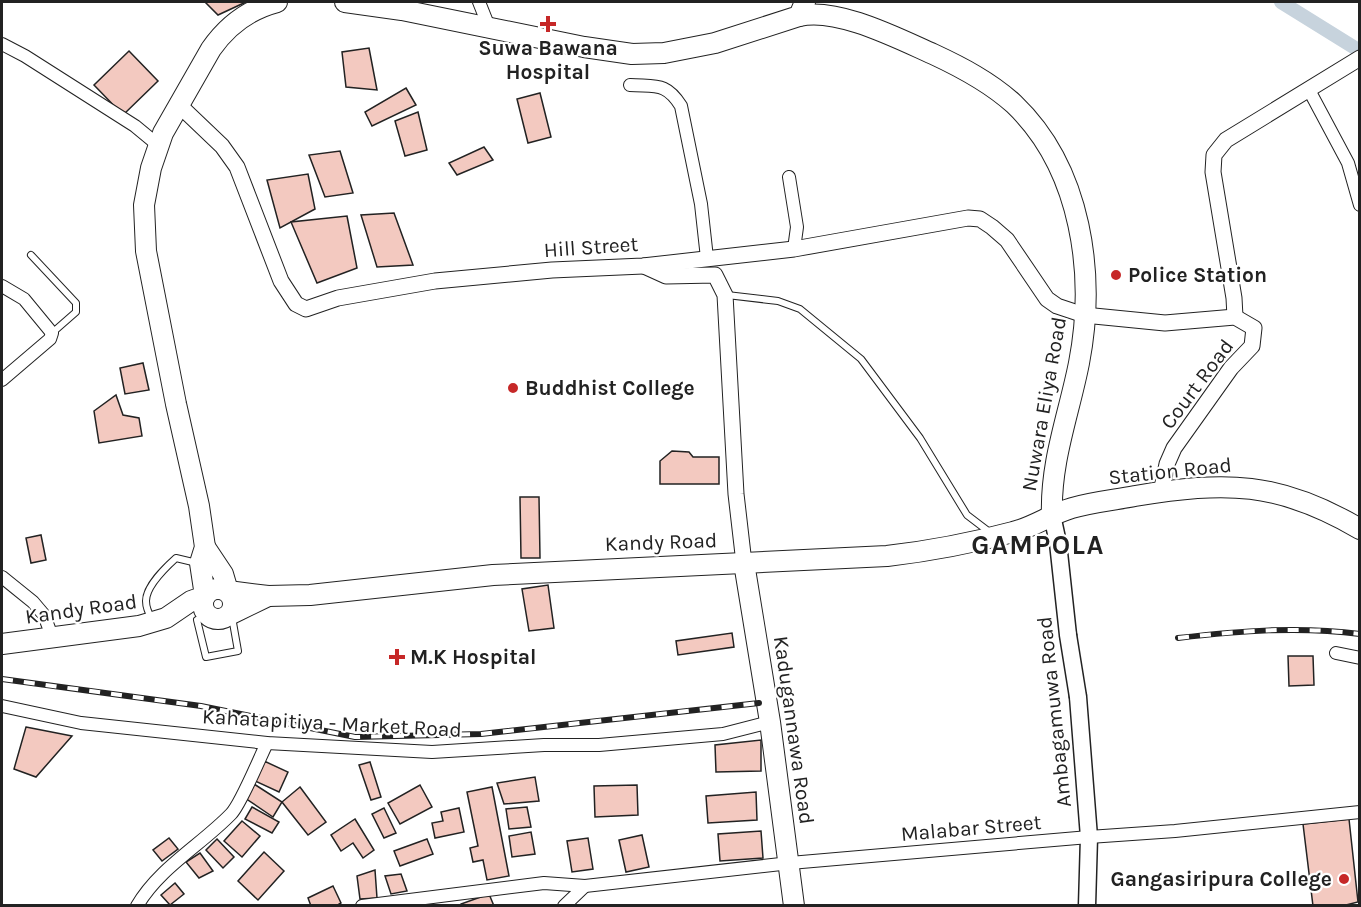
<svg xmlns="http://www.w3.org/2000/svg" width="1361" height="907" font-family="Karla,sans-serif">
	<rect width="100%" height="100%" fill="#fff"/>
	<g fill="none" stroke-linecap="round" stroke-linejoin="round">
		<polyline stroke="#c7d3dd" stroke-width="14" points="1281,2 1360,51"/>
	</g>
	<g fill="#f3c9c0" stroke="#222" stroke-width="1.5">
		<polygon points="205,2 246,2 218,15"/>
		<polygon points="369,48 377,90 346,87 342,52"/>
		<polygon points="129,51 158,81 123,115 94,85"/>
		<polygon points="406,88 416,105 372,126 365,112"/>
		<polygon points="540,93 551,137 528,143 517,99"/>
		<polygon points="418,112 427,150 405,156 395,121"/>
		<polygon points="484,147 493,160 457,175 449,163"/>
		<polygon points="340,151 353,193 325,197 309,155"/>
		<polygon points="308,174 315,209 280,228 267,180"/>
		<polygon points="394,213 413,265 377,267 361,215"/>
		<polygon points="347,216 357,268 317,283 291,222"/>
		<polygon points="143,363 149,390 125,394 120,368"/>
		<polygon points="116,395 123,415 139,418 142,436 99,443 94,411"/>
		<polygon points="672,451 689,452 693,457 719,457 719,484 660,484 660,461"/>
		<polygon points="520,497 539,497 540,558 521,558"/>
		<polygon points="41,535 46,560 31,563 26,538"/>
		<polygon points="548,585 554,628 529,631 522,589"/>
		<polygon points="732,633 734,647 678,655 676,641"/>
		<polygon points="1288,656 1313,656 1314,685 1289,686"/>
		<polygon points="26,727 72,736 36,777 14,769"/>
		<polygon points="761,740 761,771 716,772 715,745"/>
		<polygon points="264,761 288,772 279,792 255,781"/>
		<polygon points="370,762 381,797 371,800 359,765"/>
		<polygon points="535,777 539,801 504,804 497,783"/>
		<polygon points="254,784 282,802 273,817 245,798"/>
		<polygon points="420,785 432,807 400,824 388,803"/>
		<polygon points="637,785 638,815 595,817 594,786"/>
		<polygon points="300,787 326,822 308,835 282,802"/>
		<polygon points="492,787 509,876 487,880 483,860 473,862 470,848 478,846 467,792"/>
		<polygon points="756,792 757,820 708,823 706,796"/>
		<polygon points="252,807 279,822 272,833 245,819"/>
		<polygon points="527,807 531,827 509,829 506,809"/>
		<polygon points="384,808 396,833 384,838 372,814"/>
		<polygon points="459,808 464,832 435,838 432,823 443,821 441,812"/>
		<polygon points="355,819 374,850 363,858 353,843 341,851 331,835"/>
		<polygon points="1349,819 1358,902 1342,906 1313,906 1303,824"/>
		<polygon points="242,821 260,836 242,857 224,841"/>
		<polygon points="761,831 763,858 720,861 718,834"/>
		<polygon points="531,832 535,854 512,857 509,836"/>
		<polygon points="642,835 649,867 626,872 619,840"/>
		<polygon points="169,838 178,849 162,861 153,850"/>
		<polygon points="588,838 593,869 572,872 567,841"/>
		<polygon points="217,839 234,857 223,868 206,850"/>
		<polygon points="427,839 433,854 400,866 394,851"/>
		<polygon points="264,852 284,871 258,900 238,881"/>
		<polygon points="200,853 213,871 199,878 186,862"/>
		<polygon points="375,870 377,898 360,899 357,876"/>
		<polygon points="401,874 407,891 391,894 385,876"/>
		<polygon points="175,883 184,894 170,905 161,895"/>
		<polygon points="333,886 341,903 336,906 311,906 308,898"/>
		<polygon points="489,894 494,906 461,906 461,904"/>
	</g>
	<g fill="none" stroke-linecap="round" stroke-linejoin="round">
		<defs>
			<g id="service">
				<polyline points="31,255 76,303 76,312 52,333"/>
				<polyline points="727,295 778,301 800,309 861,359 920,438 967,515 992,534"/>
				<path d="M152 619C149 614 146 607 146 601 146 586 165 568 176 558L197 563"/>
				<polyline points="197,620 206,657 238,651 232,617"/>
			</g>
			<g id="minor">
				<polyline points="479,2 489,27"/>
				<polyline points="2,44 25,56 135,126 158,145"/>
				<path d="M630 85C656 87 666 82 681 106L701 204 707 258"/>
				<polyline points="1309,90 1348,163 1360,205"/>
				<polyline points="789,177 797,227 794,249"/>
				<polyline points="2,286 24,299 52,333 50,339 2,380"/>
				<polyline points="2,577 33,602 44,615 53,639"/>
				<polyline points="1336,653 1360,658"/>
				<polyline points="2,706 81,723 267,743 432,752 544,745 599,745 723,734 770,722"/>
				<path d="M137 906C159 868 201 845 231 814 241 804 259 759 267 743"/>
				<polyline points="362,906 544,883 585,886 790,863 1089,837 1175,831 1360,812"/>
				<polyline points="564,906 585,886"/>
			</g>
			<g id="tertiary">
				<polyline points="178,104 222,146 237,167 281,281 296,304 306,309 338,298 435,281 552,270 643,266 794,249 968,218 980,219 992,227 1007,240 1047,299 1057,306 1084,315 1165,323 1235,317 1254,328 1252,346 1231,368 1174,448 1167,464 1161,492"/>
				<polyline points="644,266 666,276 715,275 725,295 736,494 744,563"/>
				<polyline points="1235,317 1234,298 1213,172 1214,155 1226,140 1360,58"/>
			</g>
			<g id="secondary">
				<polyline points="1052,515 1058,543 1068,635"/>
				<polyline points="1078,697 1089,837 1087,906"/>
			</g>
			<g id="primary">
				<path d="M799 16C837 7 897 38 933 54 961 67 990 82 1014 104 1082 169 1096 275 1079 363 1069 414 1050 462 1052 515"/>
				<polyline points="744,563 770,722 794,906"/>
				<path d="M228 591 268 596 310 595 493 575 887 556C930 551 972 543 1013 532 1034 527 1051 514 1072 508 1092 502 1114 500 1135 496 1226 481 1278 481 1360 529"/>
				<polyline points="231,614 268,596"/>
			</g>
			<g id="trunk">
				<polyline points="345,2 402,10 584,47 632,54 664,53 715,43 799,16 805,2"/>
				<polyline points="205,547 223,574 228,591"/>
				<circle cx="218" cy="604" r="15"/>
				<path d="M2 644 139 626 166 618 191 601 205 596 200 563 205 547 199 506 176 404 146 251 144 205 151 168 163 133 211 49C227 26 250 9 277 2"/>
			</g>
		</defs>
		<use href="#service" stroke="#222" stroke-width="8"/>
		<use href="#minor" stroke="#222" stroke-width="14"/>
		<use href="#tertiary" stroke="#222" stroke-width="17"/>
		<use href="#secondary" stroke="#222" stroke-width="19"/>
		<use href="#primary" stroke="#222" stroke-width="22"/>
		<use href="#trunk" stroke="#222" stroke-width="22"/>
		<use href="#service" stroke="#fff" stroke-width="6"/>
		<use href="#minor" stroke="#fff" stroke-width="12"/>
		<use href="#tertiary" stroke="#fff" stroke-width="15"/>
		<use href="#secondary" stroke="#fff" stroke-width="16"/>
		<use href="#primary" stroke="#fff" stroke-width="20"/>
		<use href="#trunk" stroke="#fff" stroke-width="20"/>
		<defs>
			<g id="rail">
				<path d="M1178 638C1239 631 1298 626 1360 634"/>
				<polyline points="2,679 201,706 355,737 481,734 759,703"/>
			</g>
		</defs>
		<use href="#rail" stroke="#222" stroke-width="6"/>
		<use href="#rail" stroke="#fff" stroke-width="4" stroke-dasharray="11" stroke-linecap="butt"/>
		<defs>
			<polyline id="secondary-bridge" points="1068,635 1078,697"/>
		</defs>
		<use href="#secondary-bridge" stroke="#222" stroke-width="19" stroke-linecap="butt"/>
		<use href="#secondary-bridge" stroke="#fff" stroke-width="16"/>
	</g>
	<g fill="#c62828" stroke="#fff" stroke-width="2">
		<path d="M545 15h6v6h6v6h-6v6h-6v-6h-6v-6h6z"/>
		<circle cx="1116" cy="275" r="6"/>
		<circle cx="513" cy="388" r="6"/>
		<path d="M394 648h6v6h6v6h-6v6h-6v-6h-6v-6h6z"/>
		<circle cx="1344" cy="879" r="6"/>
	</g>
	<g text-anchor="middle" stroke-width="4.5" stroke-linejoin="round" paint-order="stroke">
		<g font-size="21" font-weight="bold" fill="#222" stroke="#fff" text-anchor="start">
			<text x="548" y="55" text-anchor="middle">Suwa Bawana<tspan x="548" dy="24">Hospital</tspan></text>
			<text x="1128" y="282">Police Station</text>
			<text x="525" y="395">Buddhist College</text>
			<text x="410" y="664">M.K Hospital</text>
			<text x="1332" y="886" text-anchor="end">Gangasiripura College</text>
		</g>
		<g font-size="21" fill="#222" stroke="#fff">
			<text transform="translate(591 247) rotate(-4)" y="7">Hill Street</text>
			<text transform="translate(1197 384) rotate(-53)" y="7">Court Road</text>
			<text transform="translate(1044 404) rotate(-80)" y="7">Nuwara Eliya Road</text>
			<text transform="translate(1170 471) rotate(-6)" y="7">Station Road</text>
			<text transform="translate(661 542) rotate(-2)" y="7">Kandy Road</text>
			<text transform="translate(81 609) rotate(-8)" y="7">Kandy Road</text>
			<text transform="translate(1054 712) rotate(-96)" y="7">Ambagamuwa Road</text>
			<text transform="translate(332 723) rotate(3)" y="7">Kahatapitiya - Market Road</text>
			<text transform="translate(794 730) rotate(82)" y="7">Kadugannawa Road</text>
			<text transform="translate(971 828) rotate(-5)" y="7">Malabar Street</text>
		</g>
		<g font-size="27" font-weight="bold" letter-spacing="1.5" fill="#222" stroke="#fff">
			<text x="1038" y="554">GAMPOLA</text>
		</g>
	</g>
	<rect width="1361" height="907" fill="none" stroke="#222222" stroke-width="6"/>
</svg>
